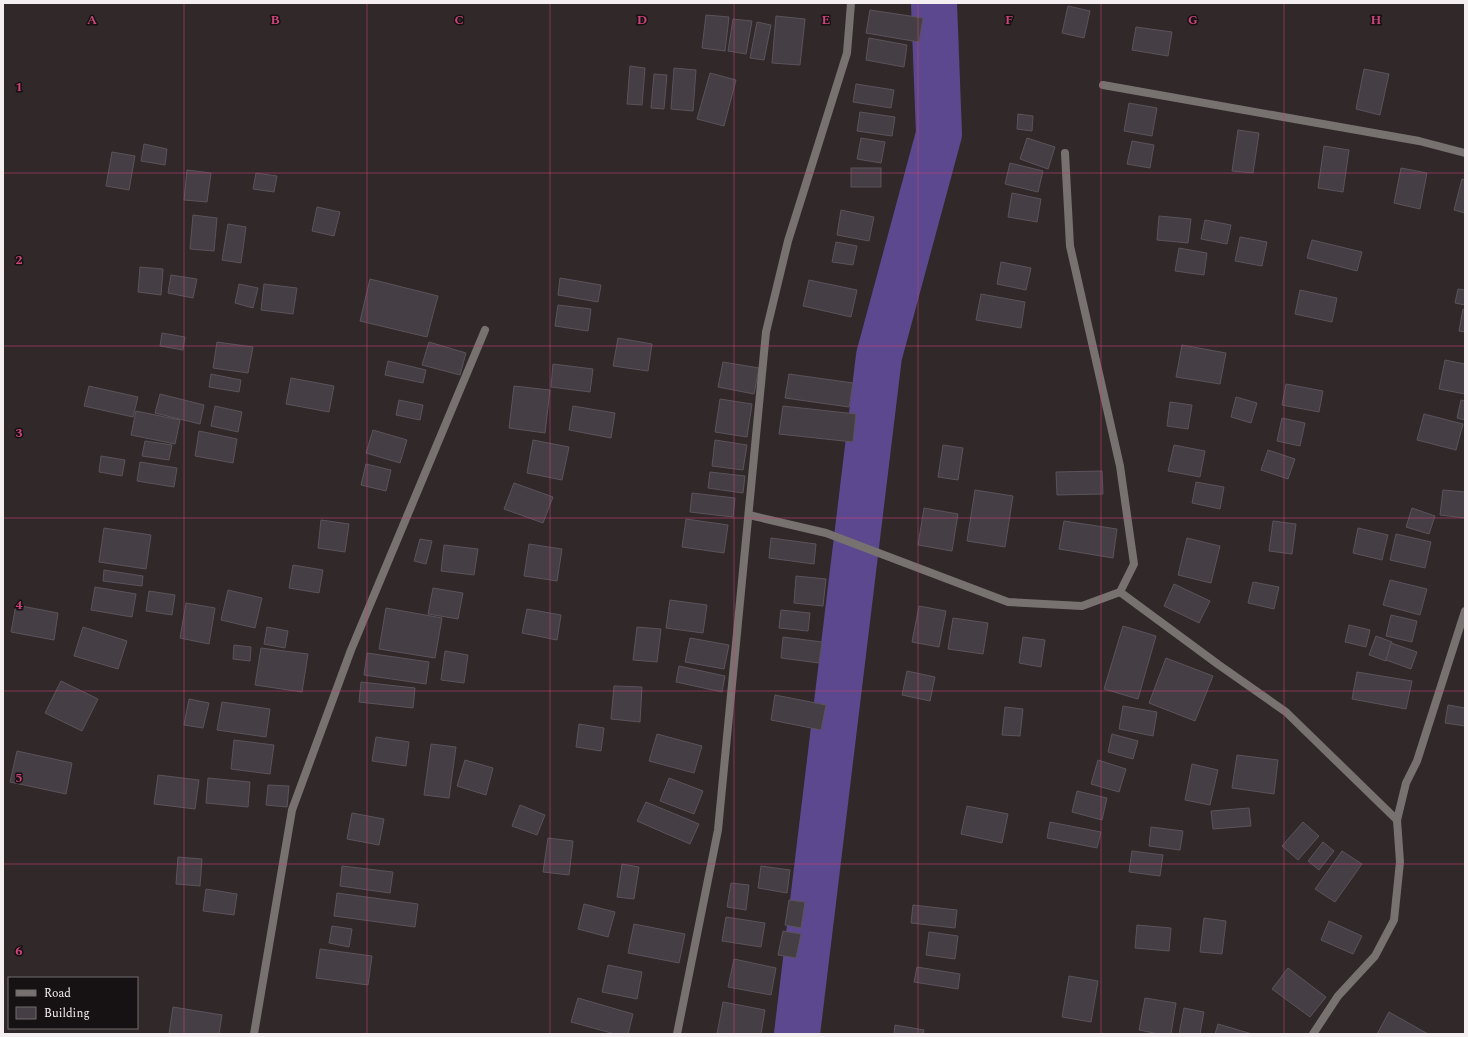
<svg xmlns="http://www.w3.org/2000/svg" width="1468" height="1037" font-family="Spectral,serif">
	<rect width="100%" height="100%" fill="#31282a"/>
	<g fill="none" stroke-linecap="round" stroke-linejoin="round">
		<polyline stroke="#5b488e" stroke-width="46" points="797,1034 879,356 939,134 934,3"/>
	</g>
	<g fill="#453e45" stroke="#5b535a">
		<polygon points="1068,6 1090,11 1084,38 1062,33"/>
		<polygon points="870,10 923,18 919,42 866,33"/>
		<polygon points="706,15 729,17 725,51 702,48"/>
		<polygon points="776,16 805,19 800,65 772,63"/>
		<polygon points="733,19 752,21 746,54 728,51"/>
		<polygon points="757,22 771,25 764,60 750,58"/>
		<polygon points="1136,27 1172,32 1168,56 1132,50"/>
		<polygon points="869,38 907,45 904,67 866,60"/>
		<polygon points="630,66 645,68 642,105 627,104"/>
		<polygon points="674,68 696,70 693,111 671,109"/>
		<polygon points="1364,69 1389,74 1380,115 1356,109"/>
		<polygon points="710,73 736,80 724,126 697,119"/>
		<polygon points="654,74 667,75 664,109 651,108"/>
		<polygon points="856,84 894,90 891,108 853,102"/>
		<polygon points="1129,103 1157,108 1152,136 1124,131"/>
		<polygon points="860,112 895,117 892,136 857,131"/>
		<polygon points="1018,114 1033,116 1032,131 1017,129"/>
		<polygon points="1238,130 1259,133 1253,173 1232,171"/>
		<polygon points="861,138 885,142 881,163 857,159"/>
		<polygon points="1027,138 1055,147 1048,169 1020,159"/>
		<polygon points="1132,141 1154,145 1150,168 1127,164"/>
		<polygon points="144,144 167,149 165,165 141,161"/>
		<polygon points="1324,146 1349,150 1343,192 1318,188"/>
		<polygon points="112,152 135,156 129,190 106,186"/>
		<polygon points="1010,163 1043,171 1038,192 1005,184"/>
		<rect x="851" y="168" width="30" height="19"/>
		<polygon points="1401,168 1427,173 1420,209 1394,203"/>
		<polygon points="187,170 211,173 207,202 184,200"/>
		<polygon points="256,173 277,176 274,192 253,189"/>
		<polygon points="1462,179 1465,180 1465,213 1454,210"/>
		<polygon points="1012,193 1041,199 1037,222 1008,217"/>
		<polygon points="317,207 340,212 334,236 312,231"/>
		<polygon points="841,210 874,217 869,241 837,235"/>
		<polygon points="193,215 217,218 214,251 190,249"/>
		<polygon points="1159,216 1191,219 1188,243 1157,240"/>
		<polygon points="1205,220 1231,225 1227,244 1201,239"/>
		<polygon points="228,224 246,227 241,263 222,260"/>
		<polygon points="1240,237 1267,242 1262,266 1235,261"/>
		<polygon points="1312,240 1362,252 1357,271 1307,258"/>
		<polygon points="836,242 857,246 853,265 832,262"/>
		<polygon points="1179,248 1207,253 1204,275 1175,271"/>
		<polygon points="1001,262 1031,268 1026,290 997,284"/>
		<polygon points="140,267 163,269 161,295 138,292"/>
		<polygon points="171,275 197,279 193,298 168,293"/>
		<polygon points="560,278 601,285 598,302 558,295"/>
		<polygon points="370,279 438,296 427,337 360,321"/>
		<polygon points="809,280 857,290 851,317 803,306"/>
		<polygon points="239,284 258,288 253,308 235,303"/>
		<polygon points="264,284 297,288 293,314 261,310"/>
		<polygon points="1458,289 1465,290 1465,305 1455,303"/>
		<polygon points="1300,290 1337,298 1332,322 1295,314"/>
		<polygon points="981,294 1025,302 1021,328 976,320"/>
		<polygon points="558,305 591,309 588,331 555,326"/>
		<polygon points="1463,309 1465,310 1465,332 1459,331"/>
		<polygon points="162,333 185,337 183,350 160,346"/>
		<polygon points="618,338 652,344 648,371 613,366"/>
		<polygon points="217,342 253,347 248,373 213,368"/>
		<polygon points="429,342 466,353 460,375 422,365"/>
		<polygon points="1182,345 1226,353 1220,384 1176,377"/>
		<polygon points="1445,360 1465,364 1465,394 1439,389"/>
		<polygon points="388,361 426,370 423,383 385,375"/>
		<polygon points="723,362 759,368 754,394 718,387"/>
		<polygon points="553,364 593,369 590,392 551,387"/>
		<polygon points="211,374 241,380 239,392 209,387"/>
		<polygon points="789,374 853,383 849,407 785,398"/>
		<polygon points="291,378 334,386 329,412 286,404"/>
		<polygon points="1286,384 1323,391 1319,412 1282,405"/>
		<polygon points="89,386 138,397 133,417 84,406"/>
		<polygon points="514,386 550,390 545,433 509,428"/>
		<polygon points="160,394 204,405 200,424 155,413"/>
		<polygon points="1236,397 1257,403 1251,423 1231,417"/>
		<polygon points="720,399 752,404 747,437 715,432"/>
		<polygon points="399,400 423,405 420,420 396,415"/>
		<polygon points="1461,400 1465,401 1465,420 1457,418"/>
		<polygon points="1170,402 1192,405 1188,429 1167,426"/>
		<polygon points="215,406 242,412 238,432 211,426"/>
		<polygon points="573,406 615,413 611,438 569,430"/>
		<polygon points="783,406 856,414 853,442 779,434"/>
		<polygon points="136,411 180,420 175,444 131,435"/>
		<polygon points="1424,414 1463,424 1456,450 1417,440"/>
		<polygon points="1282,418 1305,423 1300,446 1277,441"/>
		<polygon points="373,430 407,440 400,463 366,453"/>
		<polygon points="199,431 237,439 233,463 195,456"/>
		<polygon points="533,440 569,447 562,480 527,473"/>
		<polygon points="715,440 747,445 743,470 712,466"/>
		<polygon points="145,441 172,445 169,460 142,456"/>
		<polygon points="943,445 963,448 958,480 938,477"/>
		<polygon points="1174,445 1205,451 1200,477 1168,471"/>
		<polygon points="1268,450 1295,459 1288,479 1261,470"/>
		<polygon points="101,456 125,460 122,476 99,472"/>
		<polygon points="140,462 177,468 174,487 137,481"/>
		<polygon points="366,464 391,470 386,491 361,485"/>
		<polygon points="1102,471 1103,494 1057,495 1056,472"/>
		<polygon points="710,472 745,476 743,493 708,488"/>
		<polygon points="1196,482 1224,487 1220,509 1192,503"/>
		<polygon points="514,483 553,497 543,523 504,509"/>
		<polygon points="975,490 1013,496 1005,547 967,541"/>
		<polygon points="1443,490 1465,492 1465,518 1440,515"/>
		<polygon points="692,493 735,498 733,517 690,512"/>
		<polygon points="924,508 958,514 952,551 918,545"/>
		<polygon points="1412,508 1435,516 1429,534 1406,527"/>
		<polygon points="686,519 728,525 724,553 682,547"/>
		<polygon points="321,520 349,524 345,552 318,548"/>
		<polygon points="1064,521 1117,529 1113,558 1059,549"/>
		<polygon points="1273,521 1296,524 1292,554 1269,551"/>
		<polygon points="104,528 151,535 146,569 99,562"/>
		<polygon points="1358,528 1388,535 1382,560 1353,553"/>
		<polygon points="1396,534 1431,542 1425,568 1390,560"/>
		<polygon points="771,538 816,544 814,564 769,558"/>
		<polygon points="1187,538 1220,546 1211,583 1178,575"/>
		<polygon points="420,539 432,541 426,564 414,561"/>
		<polygon points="529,544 562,549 557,581 524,576"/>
		<polygon points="444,545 478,549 474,575 441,571"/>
		<polygon points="293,565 323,570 319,593 289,588"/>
		<polygon points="104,570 143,576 142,586 103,581"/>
		<polygon points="796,576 826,579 823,606 794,603"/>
		<polygon points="1390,580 1427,589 1420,615 1383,605"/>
		<polygon points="1253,582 1279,587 1274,609 1248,603"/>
		<polygon points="1174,584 1210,601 1199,623 1164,606"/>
		<polygon points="95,587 136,594 132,617 91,610"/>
		<polygon points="433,588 463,593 458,619 428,614"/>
		<polygon points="228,590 262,598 255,628 221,620"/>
		<polygon points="149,591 175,595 172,615 146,611"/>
		<polygon points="670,600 707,605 703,633 666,628"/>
		<polygon points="186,603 215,608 209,644 180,638"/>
		<polygon points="16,605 58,613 54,640 11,632"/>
		<polygon points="919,606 946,611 939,647 912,642"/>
		<polygon points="386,608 442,618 435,658 379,649"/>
		<polygon points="527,609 561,615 557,640 522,633"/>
		<polygon points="781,610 810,613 808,631 779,628"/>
		<polygon points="1391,615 1417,621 1412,642 1386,636"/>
		<polygon points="953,618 988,623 983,654 948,649"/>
		<polygon points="1349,625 1370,630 1366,647 1345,642"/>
		<polygon points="1123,626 1156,636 1138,699 1104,689"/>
		<polygon points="83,627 127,641 118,669 74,656"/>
		<polygon points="267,627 288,631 285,648 264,644"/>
		<polygon points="637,627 661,629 657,662 633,660"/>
		<polygon points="1376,636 1392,642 1386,661 1369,655"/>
		<polygon points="783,637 822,642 819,663 781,658"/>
		<polygon points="1023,637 1045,640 1041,667 1019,663"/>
		<polygon points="690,638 729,645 724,669 685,662"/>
		<polygon points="1391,643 1417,652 1411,669 1386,660"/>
		<polygon points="234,645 251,647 250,661 233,659"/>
		<polygon points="261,648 308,654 302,692 255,685"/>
		<polygon points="445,651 468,655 464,683 441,680"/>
		<polygon points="367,653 429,662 426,684 364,675"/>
		<polygon points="1166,658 1213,676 1195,721 1149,703"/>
		<polygon points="679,666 725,676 722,692 676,682"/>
		<polygon points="907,671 935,677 930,701 902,695"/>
		<polygon points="1357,672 1412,681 1406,709 1352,699"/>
		<polygon points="61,681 98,699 82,731 45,713"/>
		<polygon points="361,682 415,688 413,708 359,702"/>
		<polygon points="614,686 642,687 640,722 611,719"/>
		<polygon points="775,695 826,705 821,730 771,720"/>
		<polygon points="189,699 209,703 203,728 184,725"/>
		<polygon points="222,702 270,709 266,737 217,730"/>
		<polygon points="1448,705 1465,708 1465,726 1445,723"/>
		<polygon points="1123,706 1157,712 1153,736 1119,729"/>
		<polygon points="1005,707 1023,709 1020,736 1002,735"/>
		<polygon points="579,724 604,728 601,751 576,747"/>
		<polygon points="657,734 702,746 694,773 649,761"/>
		<polygon points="1112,734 1138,741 1133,759 1108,752"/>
		<polygon points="376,737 409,742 406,766 372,761"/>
		<polygon points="234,740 274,745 270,774 231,769"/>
		<polygon points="431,744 456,747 449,798 424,795"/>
		<polygon points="17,751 72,763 66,794 10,782"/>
		<polygon points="1237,755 1278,760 1274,794 1232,788"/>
		<polygon points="465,760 493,768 486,795 457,786"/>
		<polygon points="1098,760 1126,769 1119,792 1091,784"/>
		<polygon points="1192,764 1218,770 1210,805 1185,800"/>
		<polygon points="158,775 199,780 195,809 154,804"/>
		<polygon points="208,778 250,782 248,807 206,803"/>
		<polygon points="669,778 703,791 694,814 660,801"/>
		<polygon points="268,785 289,786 287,807 266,805"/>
		<polygon points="1077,791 1107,798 1102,820 1072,812"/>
		<polygon points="646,802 699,824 690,844 637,821"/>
		<polygon points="520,805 545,815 537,835 512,826"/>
		<polygon points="967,806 1008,814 1002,843 961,834"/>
		<polygon points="1249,808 1251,826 1213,829 1211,811"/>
		<polygon points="352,813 384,819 379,845 347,839"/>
		<polygon points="1050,822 1101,832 1097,848 1047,838"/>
		<polygon points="1303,822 1319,836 1298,860 1282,846"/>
		<polygon points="1151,827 1183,831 1180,850 1149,846"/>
		<polygon points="548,838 573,841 569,875 543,872"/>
		<polygon points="1323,842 1334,851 1319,870 1308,861"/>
		<polygon points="1132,851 1163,855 1160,876 1129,872"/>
		<polygon points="1342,851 1362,864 1335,902 1315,889"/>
		<polygon points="178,857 202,859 200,886 176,884"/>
		<polygon points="622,864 639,867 634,899 617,897"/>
		<polygon points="342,866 393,872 390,893 340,886"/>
		<polygon points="761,866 790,870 787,893 758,888"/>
		<polygon points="731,883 749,885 746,910 727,907"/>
		<polygon points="206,889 237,894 234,915 203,911"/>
		<polygon points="337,893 418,904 415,927 334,916"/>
		<polygon points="789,900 805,902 801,928 785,925"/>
		<polygon points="584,904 615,912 608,937 578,929"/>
		<polygon points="913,905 957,910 955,928 911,923"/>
		<polygon points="726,917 765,923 761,947 722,941"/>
		<polygon points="1204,918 1226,921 1222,954 1200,952"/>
		<polygon points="1329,921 1362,936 1353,954 1321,940"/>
		<polygon points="634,924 685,934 679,963 628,953"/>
		<polygon points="1137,925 1171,928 1169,951 1135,948"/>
		<polygon points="332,926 352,929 349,947 329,943"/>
		<polygon points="783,931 801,934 796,958 778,955"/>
		<polygon points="929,932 958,936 955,959 926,955"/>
		<polygon points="320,949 372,956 368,985 316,978"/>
		<polygon points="734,959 776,968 771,995 728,987"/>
		<polygon points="608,965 642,972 637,999 602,992"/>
		<polygon points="917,967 960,974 958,989 914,982"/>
		<polygon points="1288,968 1326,997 1310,1017 1272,989"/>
		<polygon points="1069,976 1098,981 1091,1022 1062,1017"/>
		<polygon points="578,998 633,1014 628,1034 615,1034 571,1022"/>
		<polygon points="1145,998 1176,1003 1171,1034 1159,1034 1139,1030"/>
		<polygon points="723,1002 765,1010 761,1034 717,1034"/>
		<polygon points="173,1007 222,1015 219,1034 169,1034"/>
		<polygon points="1184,1008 1204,1012 1200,1034 1179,1034"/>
		<polygon points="1389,1012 1428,1034 1377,1034"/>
		<polygon points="1218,1024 1252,1034 1215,1034"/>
		<polygon points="895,1025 924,1030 923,1034 894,1034"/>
	</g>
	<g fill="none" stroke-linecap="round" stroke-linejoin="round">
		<g stroke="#777270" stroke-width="8">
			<polyline points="1103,85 1419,141 1465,153"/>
			<polyline points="749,515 826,533 1008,602 1082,606 1120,592 1134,564 1120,466 1070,246 1065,153"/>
			<polyline points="1120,592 1219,665 1286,712 1397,820"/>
			<polyline points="254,1034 292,810 351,650 485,330"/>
			<polyline points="677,1034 718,830 766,332 788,241 847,53 851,3"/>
			<polyline points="1313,1034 1338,996 1375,956 1394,920 1400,862 1397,820 1406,783 1417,761 1465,611"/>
		</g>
	</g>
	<path fill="none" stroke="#cc4379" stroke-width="1" stroke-opacity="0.55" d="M184 3V1034M367 3V1034M550 3V1034M734 3V1034M918 3V1034M1101 3V1034M1284 3V1034M3 173H1465M3 346H1465M3 518H1465M3 691H1465M3 864H1465"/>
	<g font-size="13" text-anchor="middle" font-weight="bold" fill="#cc4379" stroke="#161213" stroke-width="3" stroke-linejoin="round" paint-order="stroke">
		<text x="92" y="24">A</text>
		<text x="275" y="24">B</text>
		<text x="459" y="24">C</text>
		<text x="642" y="24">D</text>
		<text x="826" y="24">E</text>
		<text x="1009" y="24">F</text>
		<text x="1193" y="24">G</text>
		<text x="1376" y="24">H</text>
		<text x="19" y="91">1</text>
		<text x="19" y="264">2</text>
		<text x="19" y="437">3</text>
		<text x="19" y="609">4</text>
		<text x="19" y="782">5</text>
		<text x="19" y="955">6</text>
	</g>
	<rect width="1468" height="1037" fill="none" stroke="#f6eff1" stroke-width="8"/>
	<rect x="8" y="977" width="130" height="52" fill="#161213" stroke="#706a6c"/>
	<rect x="16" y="990" width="20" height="6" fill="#777270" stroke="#706a6c"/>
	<text x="44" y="997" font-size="12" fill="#f6eff1">Road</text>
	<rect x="16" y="1007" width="20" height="12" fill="#453e45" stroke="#706a6c"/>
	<text x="44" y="1017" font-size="12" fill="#f6eff1">Building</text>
</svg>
